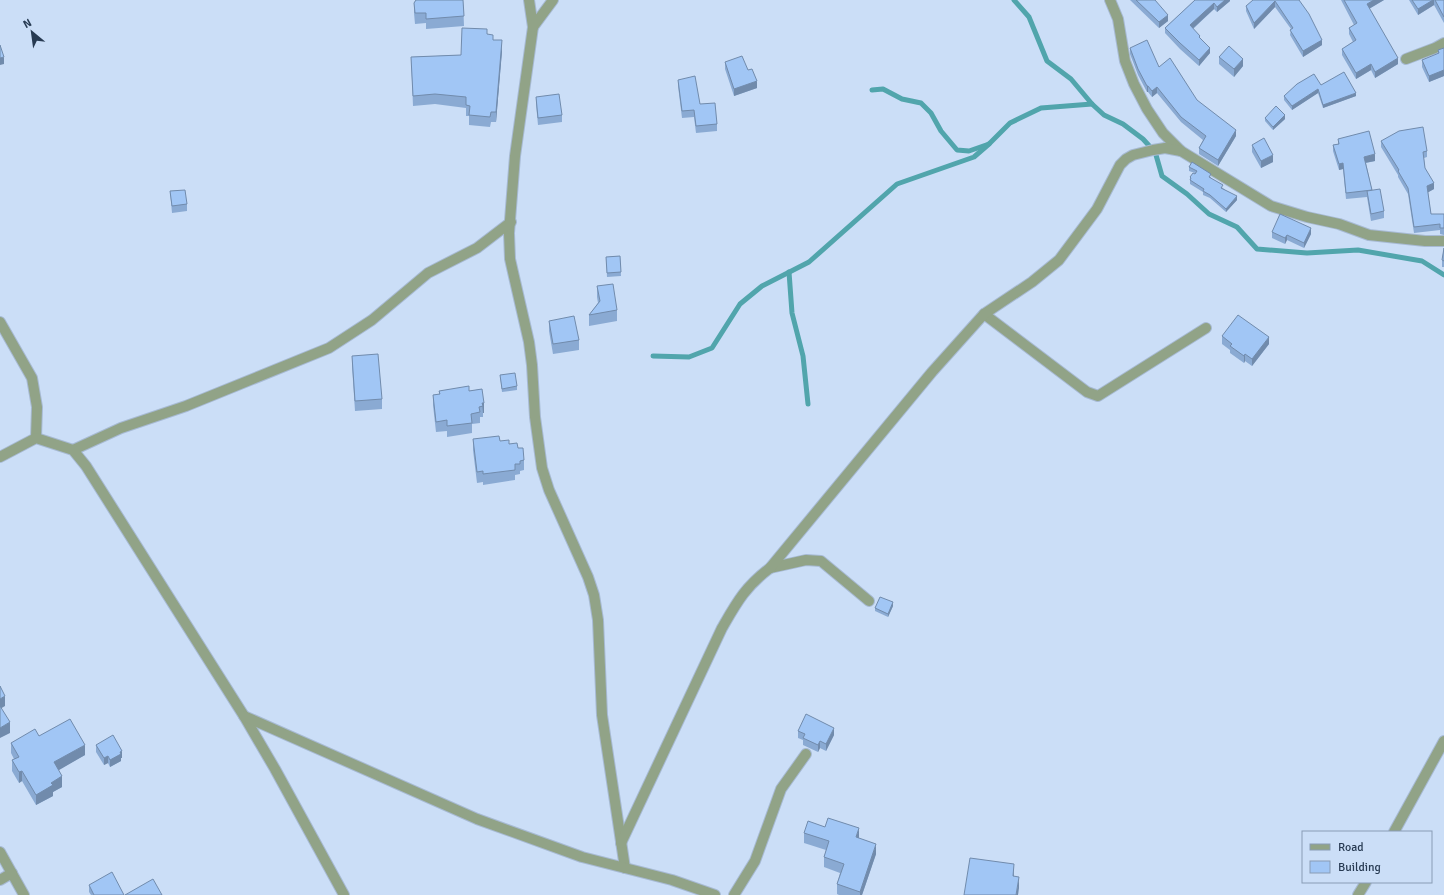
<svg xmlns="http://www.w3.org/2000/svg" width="1444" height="895" font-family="Signika,sans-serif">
	<rect width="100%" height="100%" fill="#cbdef7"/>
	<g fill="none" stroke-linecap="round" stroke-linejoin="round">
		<g stroke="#51a5ac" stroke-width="5">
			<polyline points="1014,0 1029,17 1047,61 1071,79 1092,104 1104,115 1123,124 1143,139 1153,150 1156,155 1162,176 1187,194 1209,214 1237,227 1257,249 1307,253 1358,250 1422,261 1444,275"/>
			<polyline points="872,90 883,89 902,99 921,103 931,113 941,131 957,150 969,151 989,144 1010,123 1041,108 1092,104"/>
			<polyline points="789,272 792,313 803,356 808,404"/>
			<polyline points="653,356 689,357 712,348 740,304 762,286 809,262 897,184 974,157 989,144"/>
		</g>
		<defs>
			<g id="minor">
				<polyline points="529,0 533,27 515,156 509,233 510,259 529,342 532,365 535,417 542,468 549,490 588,577 594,595 598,620 602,715 625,868"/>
				<polyline points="1110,0 1118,19 1125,61 1134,84 1147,109 1163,133 1181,151 1271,206 1307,217 1339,224 1369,235 1425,241 1444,241"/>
				<polyline points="533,27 553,0"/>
				<polyline points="1406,59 1435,48 1444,43"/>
				<polyline points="984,314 1087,392 1098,396 1206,328"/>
				<polyline points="0,322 32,378 37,407 36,438"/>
				<polyline points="73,450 121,428 186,406 329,348 372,320 428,273 477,248 511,222"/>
				<polyline points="0,457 36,438 73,450 86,466 244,716 275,769 344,895"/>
				<polyline points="770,568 806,560 821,561 869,601"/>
				<polyline points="244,716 477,819 582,857 672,880 715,895"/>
				<polyline points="1394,832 1444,741"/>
				<path d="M621 843 722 628C737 602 745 587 770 568L932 372 984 314 1032 282 1059 260 1097 209 1120 165 1126 159 1133 155 1153 150 1165 148 1181 151"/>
				<polyline points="0,852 24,895"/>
				<polyline points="0,880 12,873"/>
				<polyline points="734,895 755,861 781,789 806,754"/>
				<polyline points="1358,895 1366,882"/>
			</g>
		</defs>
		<use href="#minor" stroke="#a7bad3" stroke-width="12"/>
		<use href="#minor" stroke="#91a387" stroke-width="10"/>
	</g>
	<g fill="#8aaad3">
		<polygon points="415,0 463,0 464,26 426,29 426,23 415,24 414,13 414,3 415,1"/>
		<polygon points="1130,0 1155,0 1168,21 1159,28"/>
		<polygon points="1195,0 1230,0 1230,1 1217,12 1214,9 1193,29 1210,53 1199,66 1180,49 1165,33 1165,28"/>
		<polygon points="1253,0 1299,0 1322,45 1303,57 1290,35 1291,29 1275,7 1254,29 1246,11 1246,6"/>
		<polygon points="1341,0 1384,0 1369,9 1398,64 1375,78 1371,70 1356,79 1342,55 1342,49 1353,42 1349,34 1349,28 1354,25"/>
		<polygon points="1409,0 1444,0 1444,23 1434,5 1418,15"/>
		<polygon points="487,34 493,40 502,51 496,122 491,122 490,127 469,125 469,116 466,116 466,108 435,104 413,106 411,57 461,55"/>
		<polygon points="1130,48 1159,67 1236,136 1218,166 1199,154 1199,148 1203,140 1181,122 1157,93 1152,97 1148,92 1147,92 1138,75 1130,54"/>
		<polygon points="1444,48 1444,76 1429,82 1422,67 1422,60 1438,54 1438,50"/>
		<polygon points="1219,57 1243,66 1234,77 1219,64"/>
		<polygon points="725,62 748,70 757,88 734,96 725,69"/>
		<polygon points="678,80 700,104 717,124 717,131 696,133 694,117 682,118 678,86"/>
		<polygon points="1321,85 1356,96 1323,108 1318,93 1292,110 1284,100 1284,96"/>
		<polygon points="536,97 562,115 562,122 538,125 536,104"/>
		<polygon points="1265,118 1285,119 1273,130 1265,121"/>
		<polygon points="1338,139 1375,161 1366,163 1372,190 1384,211 1384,218 1371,221 1367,197 1346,199 1343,169 1339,170 1333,151 1333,145 1338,144"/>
		<polygon points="1381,141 1427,151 1427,157 1424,158 1425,168 1434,189 1428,192 1431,214 1444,214 1444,235 1440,234 1440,230 1414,233 1408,194 1398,177 1398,175 1381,147"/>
		<polygon points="1252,145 1273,162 1261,168 1252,152"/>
		<polygon points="1189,167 1211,177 1211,178 1237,200 1226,212 1210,198 1203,195 1203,192 1190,184 1190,177 1195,173 1189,171"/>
		<polygon points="170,191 187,204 187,211 172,213"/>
		<polygon points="1272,232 1311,234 1304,248 1287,240 1285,244 1272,238"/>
		<polygon points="1444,248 1444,267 1442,267 1442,260"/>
		<polygon points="620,256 621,276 607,277 606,257"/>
		<polygon points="597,286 617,310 617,321 589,326 589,315 598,303 597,297"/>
		<polygon points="549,321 579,340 579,350 553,354 549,331"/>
		<polygon points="1222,336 1269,344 1252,366 1245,361 1244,363 1230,353 1230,350 1222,344"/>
		<polygon points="352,356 382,399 382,409 355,411 352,366"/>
		<polygon points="500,375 517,386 517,390 502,392"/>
		<polygon points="482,389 484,413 483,413 483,417 480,417 480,423 472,424 472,433 447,437 447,431 436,432 433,405 433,395 439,394 439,391 469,391"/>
		<polygon points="473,439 500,441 518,448 524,460 524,470 520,471 520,474 515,475 515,480 483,485 483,482 477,483 473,450"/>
		<polygon points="893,606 888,617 875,611 875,608"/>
		<polygon points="798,731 834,735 826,751 820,748 818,752 803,745 803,740 798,738"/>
		<polygon points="39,736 85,755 58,770 62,787 53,792 53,796 36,805 22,781 19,783 12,771 12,760 14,759 11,753 11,743"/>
		<polygon points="96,745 122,758 121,758 121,761 110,767 108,763 104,765 96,752"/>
		<polygon points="804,833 859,838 876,854 862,895 839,895 837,894 837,884 840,873 824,867 824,857 826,850 804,843"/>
		<polygon points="89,885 124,895 91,895 89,892"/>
	</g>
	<g fill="#718bac">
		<polygon points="1225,0 1230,0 1230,1 1217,12 1217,7"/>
		<polygon points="1374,0 1384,0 1367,10 1367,4"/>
		<polygon points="1433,0 1434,0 1434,5 1418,15 1418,9"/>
		<polygon points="1275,1 1275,7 1254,29 1254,23"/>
		<polygon points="1214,3 1214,9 1190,31 1190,25"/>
		<polygon points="1168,15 1168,21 1159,28 1159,22"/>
		<polygon points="502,40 502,51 496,122 496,112"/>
		<polygon points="1322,40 1322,45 1303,57 1303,51"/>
		<polygon points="1210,48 1210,53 1199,66 1199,60"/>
		<polygon points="4,57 4,64 0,65 0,58"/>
		<polygon points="1398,58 1398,64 1375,78 1375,72"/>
		<polygon points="1243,59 1243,66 1234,77 1234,69"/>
		<polygon points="1371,64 1371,70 1356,79 1356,73"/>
		<polygon points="1444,70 1444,76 1429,82 1429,76"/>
		<polygon points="757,81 757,88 734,96 734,89"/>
		<rect x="1147" y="86" width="1" height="6"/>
		<polygon points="1157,87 1157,93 1152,97 1152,91"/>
		<polygon points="1318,89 1318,93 1292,110 1292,106"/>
		<polygon points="1356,93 1356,96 1323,108 1323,105"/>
		<polygon points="1285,115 1285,119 1273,130 1273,127"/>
		<polygon points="1236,130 1236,136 1218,166 1218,160"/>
		<polygon points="1375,154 1375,161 1364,163 1364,157"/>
		<polygon points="1273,155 1273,162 1261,168 1261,161"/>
		<polygon points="1343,163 1343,169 1339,170 1339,164"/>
		<polygon points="1434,183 1434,189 1427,193 1427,186"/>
		<polygon points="1237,196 1237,200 1226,212 1226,209"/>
		<polygon points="1311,228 1311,234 1304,248 1304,243"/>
		<polygon points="1287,235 1287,240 1285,244 1285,238"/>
		<polygon points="1269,337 1269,344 1252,366 1252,359"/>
		<polygon points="1245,354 1245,361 1244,363 1244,356"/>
		<polygon points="482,403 484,403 484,413 483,413"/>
		<polygon points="893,602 893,606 888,617 888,614"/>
		<polygon points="5,696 5,706 0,709 0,699"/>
		<polygon points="10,722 10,733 0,738 0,728"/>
		<polygon points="834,728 834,735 826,751 826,744"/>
		<polygon points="820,741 820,748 818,752 818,745"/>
		<polygon points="85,745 85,755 54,773 54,762"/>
		<polygon points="122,751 122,758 121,758 121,761 110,767 110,760"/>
		<polygon points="108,756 108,763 104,765 104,758"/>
		<polygon points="22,771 22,781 19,783 19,772"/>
		<polygon points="62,776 62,787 53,792 53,796 36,805 36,795 51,783"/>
		<polygon points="859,828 859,839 856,837"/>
		<polygon points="876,844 876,854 862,895 860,895 860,892"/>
		<polygon points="1014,864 1014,874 1013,887 1013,876"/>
		<polygon points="1019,877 1019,888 1018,895 1016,895"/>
	</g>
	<g fill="#a1c6f5" stroke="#718bac">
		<polygon points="416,0 463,0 464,16 426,19 426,13 415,13 414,3"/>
		<polygon points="1136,0 1155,0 1168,15 1159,22"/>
		<polygon points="1195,0 1225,0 1217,7 1214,3 1190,25 1200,36 1199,37 1210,48 1199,60 1180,43 1165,28"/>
		<polygon points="1253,0 1299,0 1309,14 1322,40 1303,51 1290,30 1293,28 1275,1 1254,23 1246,6"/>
		<polygon points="1344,0 1374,0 1367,4 1398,58 1375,72 1371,64 1356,73 1342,49 1356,40 1349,28 1357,23"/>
		<polygon points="1412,0 1433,0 1418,9"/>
		<polygon points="1435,0 1444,0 1444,17"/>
		<polygon points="462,28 487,29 487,34 493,35 493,40 502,40 496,112 491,112 490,117 469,115 470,106 466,105 466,97 435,94 413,96 411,57 461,55"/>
		<polygon points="1147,40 1159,67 1170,58 1197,100 1236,130 1218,160 1199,148 1206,136 1181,117 1157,87 1152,91 1148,86 1147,86 1138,69 1130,48"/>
		<polygon points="0,45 4,57 0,58"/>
		<polygon points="1229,46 1243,59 1234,69 1219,57"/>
		<polygon points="1444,48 1444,70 1429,76 1422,60 1439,53 1438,50"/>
		<polygon points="742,56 748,70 752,69 757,81 734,89 725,62"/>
		<polygon points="1344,72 1356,93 1323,105 1318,89 1292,106 1284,96 1297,84 1314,74 1321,85"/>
		<polygon points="695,76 700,104 715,103 717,124 696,126 694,110 682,111 678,80"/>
		<polygon points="559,94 562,115 538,118 536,97"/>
		<polygon points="1276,106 1285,115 1273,127 1265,118"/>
		<polygon points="1423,127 1427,151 1423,152 1425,168 1434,183 1427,186 1431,214 1444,214 1444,228 1440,228 1440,224 1414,227 1408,188 1398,171 1399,170 1381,141 1399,131"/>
		<polygon points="1369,131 1375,154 1364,157 1372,190 1346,193 1343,163 1339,164 1333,145 1339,144 1338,139"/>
		<polygon points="1264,138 1273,155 1261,161 1252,145"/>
		<polygon points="1192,162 1211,174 1209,177 1223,185 1221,188 1237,196 1226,209 1210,195 1203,191 1204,189 1190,180 1191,178 1190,177 1193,173 1195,174 1197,171 1189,167"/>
		<polygon points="1380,189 1384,211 1371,214 1367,191"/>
		<polygon points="185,190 187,204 172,206 170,191"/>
		<polygon points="1280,214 1311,228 1304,243 1287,235 1285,238 1272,232"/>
		<polygon points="1444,248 1444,261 1442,260"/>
		<polygon points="620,256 621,272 607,273 606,257"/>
		<polygon points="613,284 617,310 589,315 600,301 597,286"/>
		<polygon points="1238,315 1269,337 1252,359 1245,354 1244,356 1230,346 1232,344 1222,336"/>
		<polygon points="574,316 579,340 553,344 549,321"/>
		<polygon points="378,354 382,399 355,401 352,356"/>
		<polygon points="515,373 517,386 502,389 500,375"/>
		<polygon points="469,386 469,391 482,389 484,403 482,403 483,406 479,407 480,412 471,414 472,423 447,426 447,420 436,422 433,395 440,394 439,391"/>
		<polygon points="499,436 500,441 509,440 509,444 517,443 518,448 523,448 524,460 520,461 520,464 515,464 515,470 483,474 483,471 477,472 473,439"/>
		<polygon points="880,597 893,602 888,614 875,608"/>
		<polygon points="0,686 5,696 0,699"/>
		<polygon points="0,706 10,722 0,728"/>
		<polygon points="806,714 834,728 826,744 820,741 818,745 803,738 805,734 798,731"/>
		<polygon points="70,719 85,745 54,762 62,776 51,783 53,785 36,795 22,771 19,772 12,760 19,757 11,743 35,729 39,736"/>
		<polygon points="113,735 122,751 120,752 121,754 110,760 108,756 104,758 96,745"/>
		<polygon points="828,818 859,828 856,837 876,844 860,892 837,884 844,864 824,857 829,841 804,833 808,821 825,827"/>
		<polygon points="970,858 1014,864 1013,876 1019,877 1016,895 964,895"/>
		<polygon points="112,872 124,895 94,895 89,885"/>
		<polygon points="153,879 162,895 125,895"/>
	</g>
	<rect x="1302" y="831" width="130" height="52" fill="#cbdef7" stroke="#899cb5"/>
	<rect x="1310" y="844" width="20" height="6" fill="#91a387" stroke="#899cb5"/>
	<text x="1338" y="851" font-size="12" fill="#273a52">Road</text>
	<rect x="1310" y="861" width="20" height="12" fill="#a1c6f5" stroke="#899cb5"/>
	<text x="1338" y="871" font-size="12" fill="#273a52">Building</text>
	<g transform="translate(32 32) rotate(331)" stroke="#cbdef7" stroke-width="3" paint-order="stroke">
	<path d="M0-3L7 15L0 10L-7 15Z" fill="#273a52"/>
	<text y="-6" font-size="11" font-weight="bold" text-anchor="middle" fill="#273a52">N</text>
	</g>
</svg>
